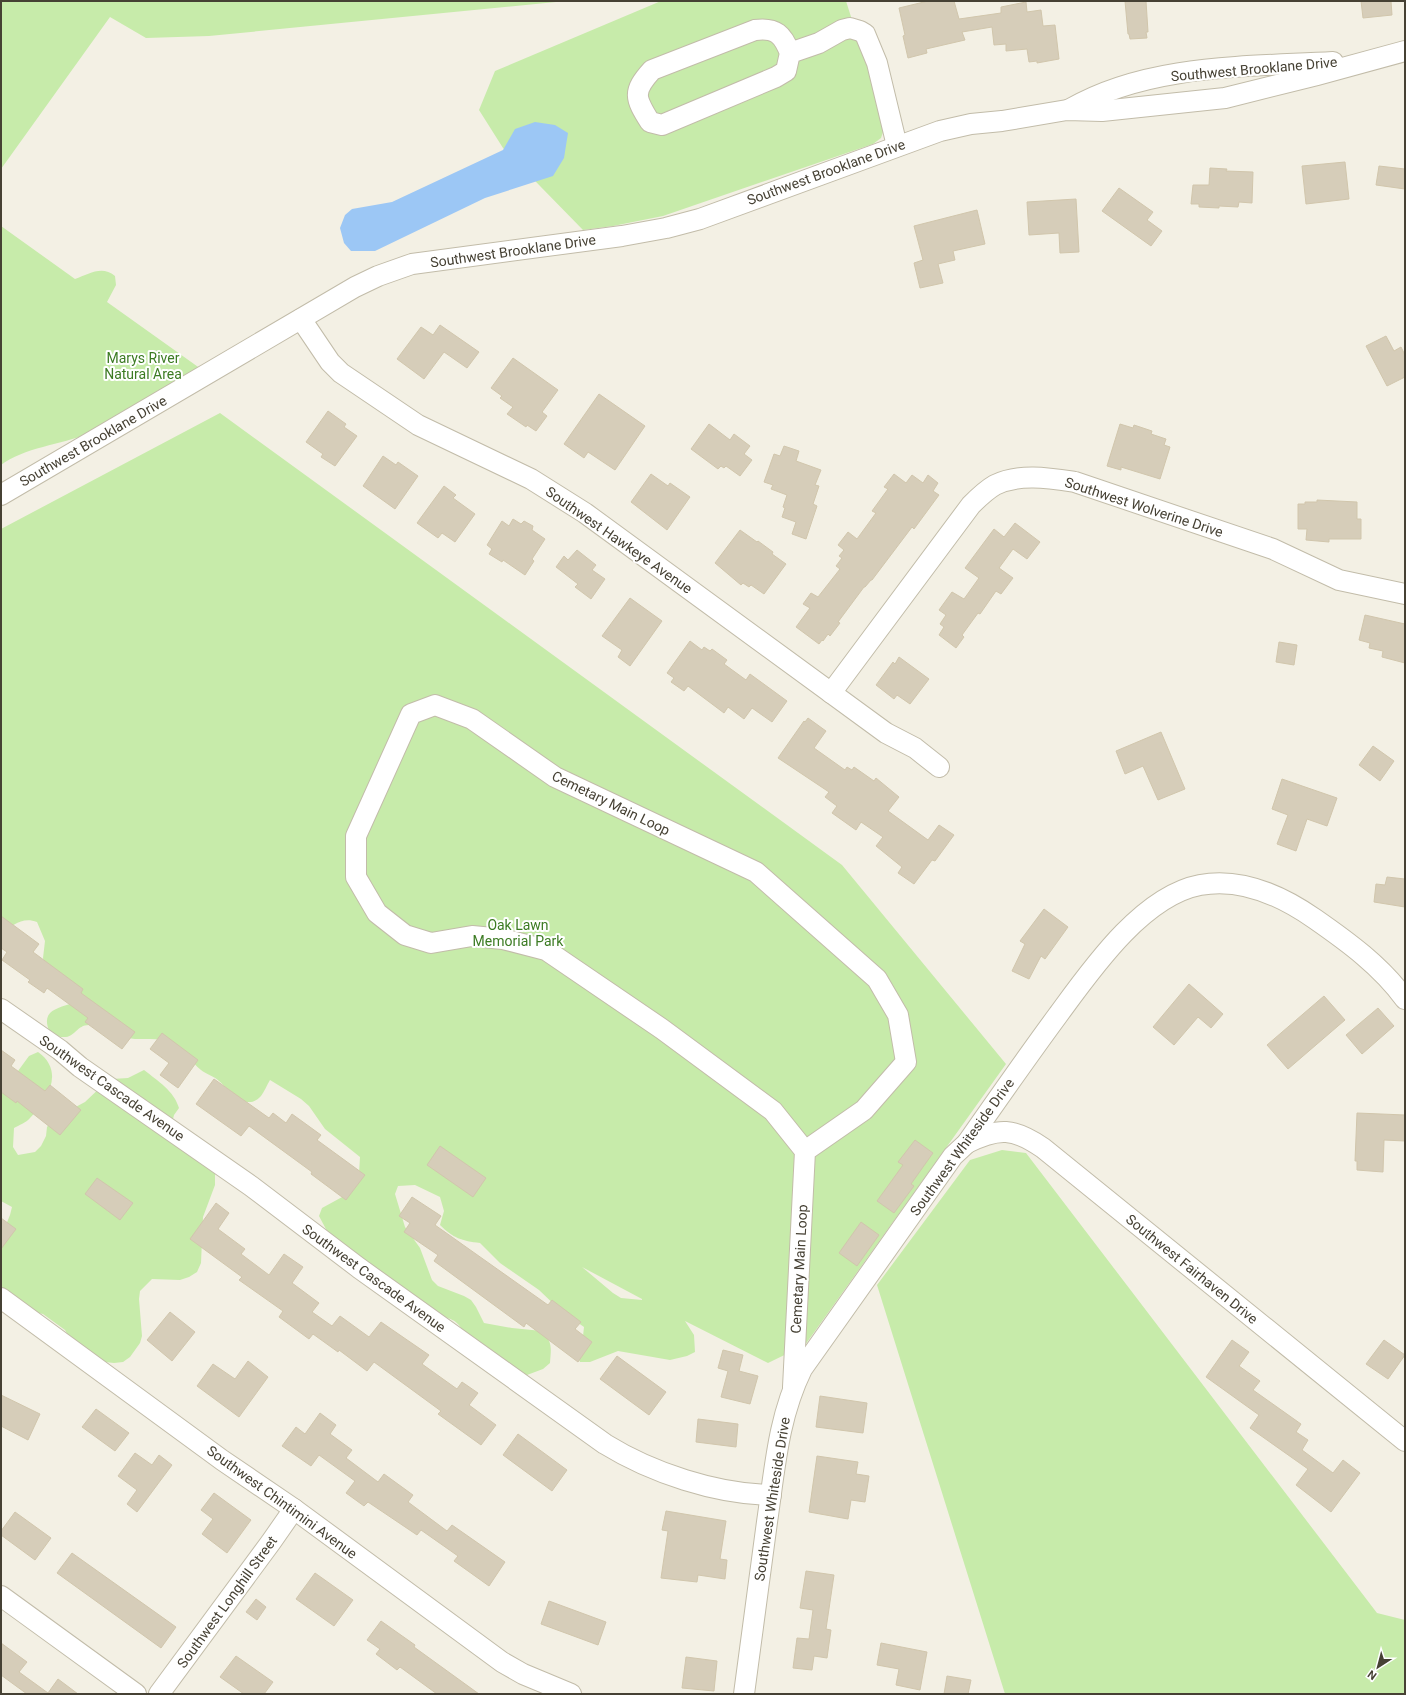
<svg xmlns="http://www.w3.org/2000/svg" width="1406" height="1695" font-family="Roboto,sans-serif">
	<rect width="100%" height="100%" fill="#f3f0e4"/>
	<g fill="#c7ebaa" fill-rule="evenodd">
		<polygon points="1,1 566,1 209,36 146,38 110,17 1,169"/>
		<polygon points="661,1 846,1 859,42 865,52 884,129 881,138 873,144 663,216 613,226 583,230 503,148 479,110 495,71"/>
		<path d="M1 226 75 279C89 274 102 265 115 276L116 285 107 302 208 374 143 406 139 402 136 406C121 415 104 427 88 434 62 444 23 448 1 465Z"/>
		<path d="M220 413 842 865 1006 1064 805 1345 768 1363 685 1321 694 1335 695 1352 687 1356 670 1360 618 1351 590 1362H580L576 1352 583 1336 584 1327 561 1311 539 1290 500 1263 480 1243C462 1241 453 1238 440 1225L444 1211 440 1197 415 1185 398 1186 395 1194 405 1227 420 1248 432 1280 438 1286 464 1296 471 1300 476 1307 484 1323 512 1328 542 1331C553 1343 551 1348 550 1363L543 1369 519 1378 460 1337 462 1329C454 1317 445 1317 432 1316L328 1233 319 1216 322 1208 344 1196 359 1174 360 1157 325 1129 309 1106 301 1099 270 1080C267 1085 264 1092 261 1096 246 1113 229 1090 219 1081 214 1076 206 1074 201 1070 190 1062 186 1048 173 1043 158 1036 143 1041 128 1038 116 1036 102 1026 90 1025 73 1024 76 1046 50 1033 41 1013 53 1009 70 1004L45 967 43 958 45 941 37 922C22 916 13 926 1 933V529ZM582 1267 642 1299V1300L621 1298 613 1293Z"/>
		<path d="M38 1052C65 1071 48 1100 30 1118 26 1123 19 1125 14 1128L13 1147 18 1155 35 1152 41 1146 46 1136 47 1127 53 1119 85 1102 104 1084 112 1079 128 1078 144 1070C158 1081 174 1091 179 1108L174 1115 172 1123 215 1169V1185L203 1217 201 1263 197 1272 189 1277 180 1280 152 1279 140 1291 139 1299 142 1336 140 1343 130 1357 123 1362 114 1363 105 1362 69 1337 65 1330 43 1314 16 1308 1 1297V1237L10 1215 12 1207 1 1201V1087L18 1071 29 1056Z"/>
		<polygon points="1002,1150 1026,1153 1377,1613 1405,1620 1405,1694 1005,1694 877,1285 970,1160"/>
	</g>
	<polygon fill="#9cc7f5" points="535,122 555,125 568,133 564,158 553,176 485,198 375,251 351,251 344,243 340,228 345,215 352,209 392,202 503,150 515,129"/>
	<g fill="#d6cdb9" stroke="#d1c6ac">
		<polygon points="928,1 954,1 959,19 1001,13 1001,7 1026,2 1027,12 1041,10 1043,26 1055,25 1059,59 1037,63 1037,61 1029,62 1027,49 1006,51 1006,44 994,45 992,27 962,32 965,40 926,49 927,53 908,58 903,36 905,35 899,8"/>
		<polygon points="1125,1 1146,1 1148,32 1146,32 1147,38 1130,39 1129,34 1128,34"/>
		<polygon points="1361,1 1391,1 1392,15 1363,18"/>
		<polygon points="1345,162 1349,199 1306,204 1302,166"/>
		<polygon points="1379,166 1405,169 1405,189 1376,185"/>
		<polygon points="1210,168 1227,169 1226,171 1253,172 1252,203 1239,202 1238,207 1219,206 1219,208 1199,207 1199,204 1191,204 1193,185 1209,185"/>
		<polygon points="1119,188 1153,212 1147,220 1162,231 1151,246 1102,211"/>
		<polygon points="1076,199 1079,252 1060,253 1059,233 1029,235 1027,202"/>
		<polygon points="977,210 985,244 953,251 955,260 938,264 943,283 920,288 914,263 923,260 914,226"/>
		<polygon points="440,325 479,352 467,368 444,352 424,379 397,359 421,327 433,335"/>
		<polygon points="1386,336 1394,351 1401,347 1405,355 1405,377 1387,386 1366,346"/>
		<polygon points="513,358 558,390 542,412 547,416 536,431 527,425 526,427 507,414 513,407 500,398 502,396 491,388"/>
		<polygon points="599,394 645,426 615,470 588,452 584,458 564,444"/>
		<polygon points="328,411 346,424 344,427 357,436 335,466 321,457 323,454 306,442"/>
		<polygon points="709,424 730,440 734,434 750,446 744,454 752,460 740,476 726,466 724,468 721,466 718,469 691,449"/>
		<polygon points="1120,424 1133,428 1134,425 1152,431 1151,434 1166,439 1164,445 1170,447 1160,479 1121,467 1121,470 1107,466"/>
		<polygon points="784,446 799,451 796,461 821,470 815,485 819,486 813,504 817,506 806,539 792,534 796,522 782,517 785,508 783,507 787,495 771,489 773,485 764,482 774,454 780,456"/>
		<polygon points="383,456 396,465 398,462 418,476 395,509 363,486"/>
		<polygon points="651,474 668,486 670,483 690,497 667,530 631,502"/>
		<polygon points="894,474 906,483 912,475 923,483 928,475 938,483 933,491 939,495 914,529 912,527 872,580 871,580 865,587 864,587 838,622 840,623 830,636 828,634 823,641 822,640 819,644 796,627 810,608 803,604 811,593 818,597 840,569 836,566 842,558 839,556 844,550 838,545 848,532 857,539 876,513 872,511 888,489 884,487"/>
		<polygon points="444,486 456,495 453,498 475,514 455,542 442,533 438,538 417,523"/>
		<polygon points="1317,500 1357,502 1357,519 1361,519 1361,539 1329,539 1329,542 1306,540 1307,529 1298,529 1298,504 1305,504 1305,502 1317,502"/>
		<polygon points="513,519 521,524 524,521 533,526 532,530 545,539 532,559 534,561 525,575 503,560 502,562 489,554 492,549 487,545 502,521 509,526"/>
		<polygon points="1015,523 1040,542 1027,559 1013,549 999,568 1013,578 1001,594 996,591 980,614 978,613 962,635 964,637 956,648 939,635 944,627 940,624 946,615 939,610 952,592 964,599 979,578 965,568 994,529 1004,537"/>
		<polygon points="740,530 757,542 758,541 773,552 772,554 786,564 764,594 751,585 749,587 743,583 741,585 715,563"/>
		<polygon points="577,550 596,565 592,570 605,579 591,599 575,587 578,584 556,567 564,556 568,560"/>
		<polygon points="630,598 662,621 630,666 618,657 622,650 602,636"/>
		<polygon points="1365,615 1405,624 1405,663 1382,657 1383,651 1369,648 1370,643 1359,640"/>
		<polygon points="690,641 702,650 704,647 710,651 712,649 727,660 724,664 746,680 750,674 787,701 772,722 752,708 744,719 728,707 724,713 688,686 684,691 671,682 674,678 667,673"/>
		<polygon points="1279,642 1297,645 1294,665 1276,662"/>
		<polygon points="899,657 929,679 910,704 897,695 894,699 876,685 893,662 895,664"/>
		<polygon points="808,718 826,731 814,748 845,770 847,767 852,770 854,767 874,781 876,778 899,797 888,811 928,840 939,825 954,835 935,861 932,860 914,884 898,873 902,867 876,846 883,837 861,822 856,830 832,813 837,806 825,797 829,792 778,758 804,721 805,722"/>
		<polygon points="1161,732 1185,789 1158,800 1143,766 1125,774 1116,751"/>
		<polygon points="1373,746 1394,761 1380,781 1359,765"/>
		<polygon points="1282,779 1337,798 1327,826 1307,819 1296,851 1277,844 1288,815 1272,809"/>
		<polygon points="1387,877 1405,879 1405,907 1374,902 1376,884 1385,885"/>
		<polygon points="1044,909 1068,927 1045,959 1041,956 1029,979 1012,971 1025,944 1020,941"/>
		<polygon points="1,916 39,944 33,952 83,989 81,993 135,1032 122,1049 85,1022 88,1018 47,988 44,993 28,982 30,980 2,960 7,952 1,948"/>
		<polygon points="1189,984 1223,1014 1211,1028 1198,1017 1174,1045 1153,1027"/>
		<polygon points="1324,996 1345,1020 1288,1069 1267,1045"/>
		<polygon points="1378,1008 1394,1026 1362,1054 1346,1035"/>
		<polygon points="162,1033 198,1060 178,1088 160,1075 169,1063 150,1049"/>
		<polygon points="1,1050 15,1060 11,1066 45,1091 50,1085 81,1110 60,1135 17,1101 16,1103 1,1092"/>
		<polygon points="214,1079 269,1118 273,1113 286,1123 292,1114 321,1135 317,1140 365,1175 346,1200 311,1174 312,1172 249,1126 241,1136 196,1104"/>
		<polygon points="1357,1113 1405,1115 1405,1141 1384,1140 1383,1172 1357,1170 1357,1161 1355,1161"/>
		<polygon points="915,1140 933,1153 911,1184 914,1186 894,1213 877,1201 903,1165 898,1162"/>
		<polygon points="440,1146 486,1178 473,1197 427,1165"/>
		<polygon points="97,1178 133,1203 120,1220 85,1194"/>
		<polygon points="412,1197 441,1216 435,1225 548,1305 552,1300 581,1322 575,1329 592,1342 578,1362 526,1323 524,1327 434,1261 438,1255 404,1232 410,1223 399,1216"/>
		<polygon points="216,1203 229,1213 218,1229 245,1249 241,1254 269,1275 284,1254 303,1267 292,1283 319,1303 312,1312 332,1326 340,1316 369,1337 381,1322 429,1355 422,1364 457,1389 462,1382 478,1393 469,1405 496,1425 481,1445 438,1414 441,1411 374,1362 367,1371 339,1350 338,1352 313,1334 309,1339 279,1317 283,1311 239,1280 242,1277 190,1239"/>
		<polygon points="1,1218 16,1229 1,1249"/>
		<polygon points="861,1222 879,1235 857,1266 839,1253"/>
		<polygon points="170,1312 195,1332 172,1361 147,1340"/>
		<polygon points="1232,1340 1249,1352 1239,1366 1260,1381 1253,1390 1301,1424 1296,1432 1308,1440 1302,1450 1333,1473 1343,1460 1360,1473 1331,1512 1296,1485 1308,1469 1250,1428 1259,1415 1206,1377"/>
		<polygon points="1384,1340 1405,1355 1388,1379 1366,1364"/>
		<polygon points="723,1350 743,1355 739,1371 758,1376 750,1404 721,1397 728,1371 718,1368"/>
		<polygon points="617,1356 666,1392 649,1415 600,1379"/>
		<polygon points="248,1361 268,1377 239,1417 197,1386 213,1364 235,1379"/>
		<polygon points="1,1395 40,1414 28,1440 1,1426"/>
		<polygon points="820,1396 867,1403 863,1433 816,1427"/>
		<polygon points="96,1409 129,1433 115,1451 82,1427"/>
		<polygon points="320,1413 336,1425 330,1434 352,1450 346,1458 378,1482 384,1474 413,1495 408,1502 447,1531 452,1525 505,1562 489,1586 454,1561 458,1556 421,1530 417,1535 368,1502 364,1506 346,1493 355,1481 319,1455 311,1466 282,1446 296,1427 305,1434"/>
		<polygon points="698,1419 738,1424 736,1447 696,1442"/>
		<polygon points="518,1434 567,1470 552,1491 503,1455"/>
		<polygon points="135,1453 152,1465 159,1455 172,1465 137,1512 127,1504 137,1490 118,1476"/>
		<polygon points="817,1456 858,1462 856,1474 869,1476 865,1502 851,1500 848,1519 809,1512"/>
		<polygon points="214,1493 251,1520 227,1553 202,1534 213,1519 201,1510"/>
		<polygon points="666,1511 726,1521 720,1559 727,1560 725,1579 698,1575 697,1582 661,1578 668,1531 662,1530"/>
		<polygon points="15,1512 51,1538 35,1560 1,1535 1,1531"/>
		<polygon points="72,1553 176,1627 161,1648 57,1573"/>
		<polygon points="806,1571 834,1575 826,1629 831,1630 827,1658 814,1656 812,1670 793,1668 797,1638 809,1639 813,1610 800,1608"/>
		<polygon points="315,1573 353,1600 334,1626 296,1599"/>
		<polygon points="256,1599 266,1607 257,1620 246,1612"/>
		<polygon points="549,1601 606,1622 598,1645 541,1624"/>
		<polygon points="381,1621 415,1645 414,1647 479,1694 437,1694 400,1667 397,1670 376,1654 380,1649 367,1640"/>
		<polygon points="1,1643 27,1662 19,1672 48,1693 58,1679 78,1694 27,1694 1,1675"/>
		<polygon points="881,1643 927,1652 920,1690 896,1685 899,1669 877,1665"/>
		<polygon points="236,1656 273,1682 264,1694 244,1694 220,1677"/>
		<polygon points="686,1657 717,1661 714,1691 682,1688"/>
		<polygon points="947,1676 971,1680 968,1694 944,1694"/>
	</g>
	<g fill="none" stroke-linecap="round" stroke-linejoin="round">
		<defs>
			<g id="minor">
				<path d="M790 53C783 35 776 27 755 30L652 70C632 92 635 98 650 122L662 125 776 77 786 71 790 53 819 43 842 30 850 28 860 31 865 34 877 63 897 146"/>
				<path d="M1070 109C1148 64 1245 67 1333 62"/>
				<polyline points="301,319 330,362 341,373 418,425 531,479 585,513 886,733 915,748 939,767"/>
				<polyline points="1,495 355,287 378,276 412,264 622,236 666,228 700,219 940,131 971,124 1002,121 1067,110 1102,111 1225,98 1317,75 1405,51"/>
				<path d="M831 693 971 505C977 499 988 489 995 485 1019 473 1049 478 1075 482L1273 549 1339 580 1405 594"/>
				<path d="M1 1009 60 1050 80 1067 251 1186 359 1268 605 1444C652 1473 716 1494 771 1495"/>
				<path d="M967 1143C999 1127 1014 1128 1043 1148L1405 1441"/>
				<polyline points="1,1298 222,1460 294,1509 502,1662 523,1674 571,1694"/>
				<polyline points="793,1387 805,1151 773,1111 662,1029 546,950 503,939 472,936 431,943 405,935 377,913 356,877 356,836 411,714 435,705 472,719 555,777 756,872 877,979 898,1015 906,1062 864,1110 805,1151"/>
				<polyline points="1,1596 136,1694"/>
				<polyline points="159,1694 271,1542 294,1509"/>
				<path d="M744 1694C752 1637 759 1579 767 1522 775 1468 778 1418 802 1369L953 1156 967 1143C997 1100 1027 1057 1058 1015 1091 970 1142 896 1200 885 1242 877 1282 896 1315 919 1348 942 1381 966 1405 999"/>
			</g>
		</defs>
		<use href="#minor" stroke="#c2bca9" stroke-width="22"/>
		<use href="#minor" stroke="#fff" stroke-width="20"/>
	</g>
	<g text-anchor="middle" stroke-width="4" stroke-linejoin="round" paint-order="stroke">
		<g font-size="14" fill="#464134" stroke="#fff">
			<text transform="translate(1254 69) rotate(-5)" y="5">Southwest Brooklane Drive</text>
			<text transform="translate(826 172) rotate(-20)" y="5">Southwest Brooklane Drive</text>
			<text transform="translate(513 251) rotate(-8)" y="5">Southwest Brooklane Drive</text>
			<text transform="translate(93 441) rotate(-30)" y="5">Southwest Brooklane Drive</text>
			<text transform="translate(1144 507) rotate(18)" y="5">Southwest Wolverine Drive</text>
			<text transform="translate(619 540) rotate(35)" y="5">Southwest Hawkeye Avenue</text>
			<text transform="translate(611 803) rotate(26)" y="5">Cemetary Main Loop</text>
			<text transform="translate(112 1088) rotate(35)" y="5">Southwest Cascade Avenue</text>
			<text transform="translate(962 1147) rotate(-54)" y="5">Southwest Whiteside Drive</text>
			<text transform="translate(799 1269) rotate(-87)" y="5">Cemetary Main Loop</text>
			<text transform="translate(1192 1269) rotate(39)" y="5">Southwest Fairhaven Drive</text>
			<text transform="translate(374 1278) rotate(36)" y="5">Southwest Cascade Avenue</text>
			<text transform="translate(772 1499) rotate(-81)" y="5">Southwest Whiteside Drive</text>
			<text transform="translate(282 1502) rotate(36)" y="5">Southwest Chintimini Avenue</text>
			<text transform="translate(227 1602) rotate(-54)" y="5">Southwest Longhill Street</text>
		</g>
		<g font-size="14" fill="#3c7b23" stroke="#fff">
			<text x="143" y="363">Marys River<tspan x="143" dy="16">Natural Area</tspan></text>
			<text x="518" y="930">Oak Lawn<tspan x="518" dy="16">Memorial Park</tspan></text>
		</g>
	</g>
	<rect width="1406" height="1695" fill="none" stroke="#464134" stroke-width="4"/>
	<g transform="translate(1378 1667) rotate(216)" stroke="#ffffff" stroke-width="3" paint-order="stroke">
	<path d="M0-3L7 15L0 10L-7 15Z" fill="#464134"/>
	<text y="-6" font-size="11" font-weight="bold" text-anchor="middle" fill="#464134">N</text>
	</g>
</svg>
